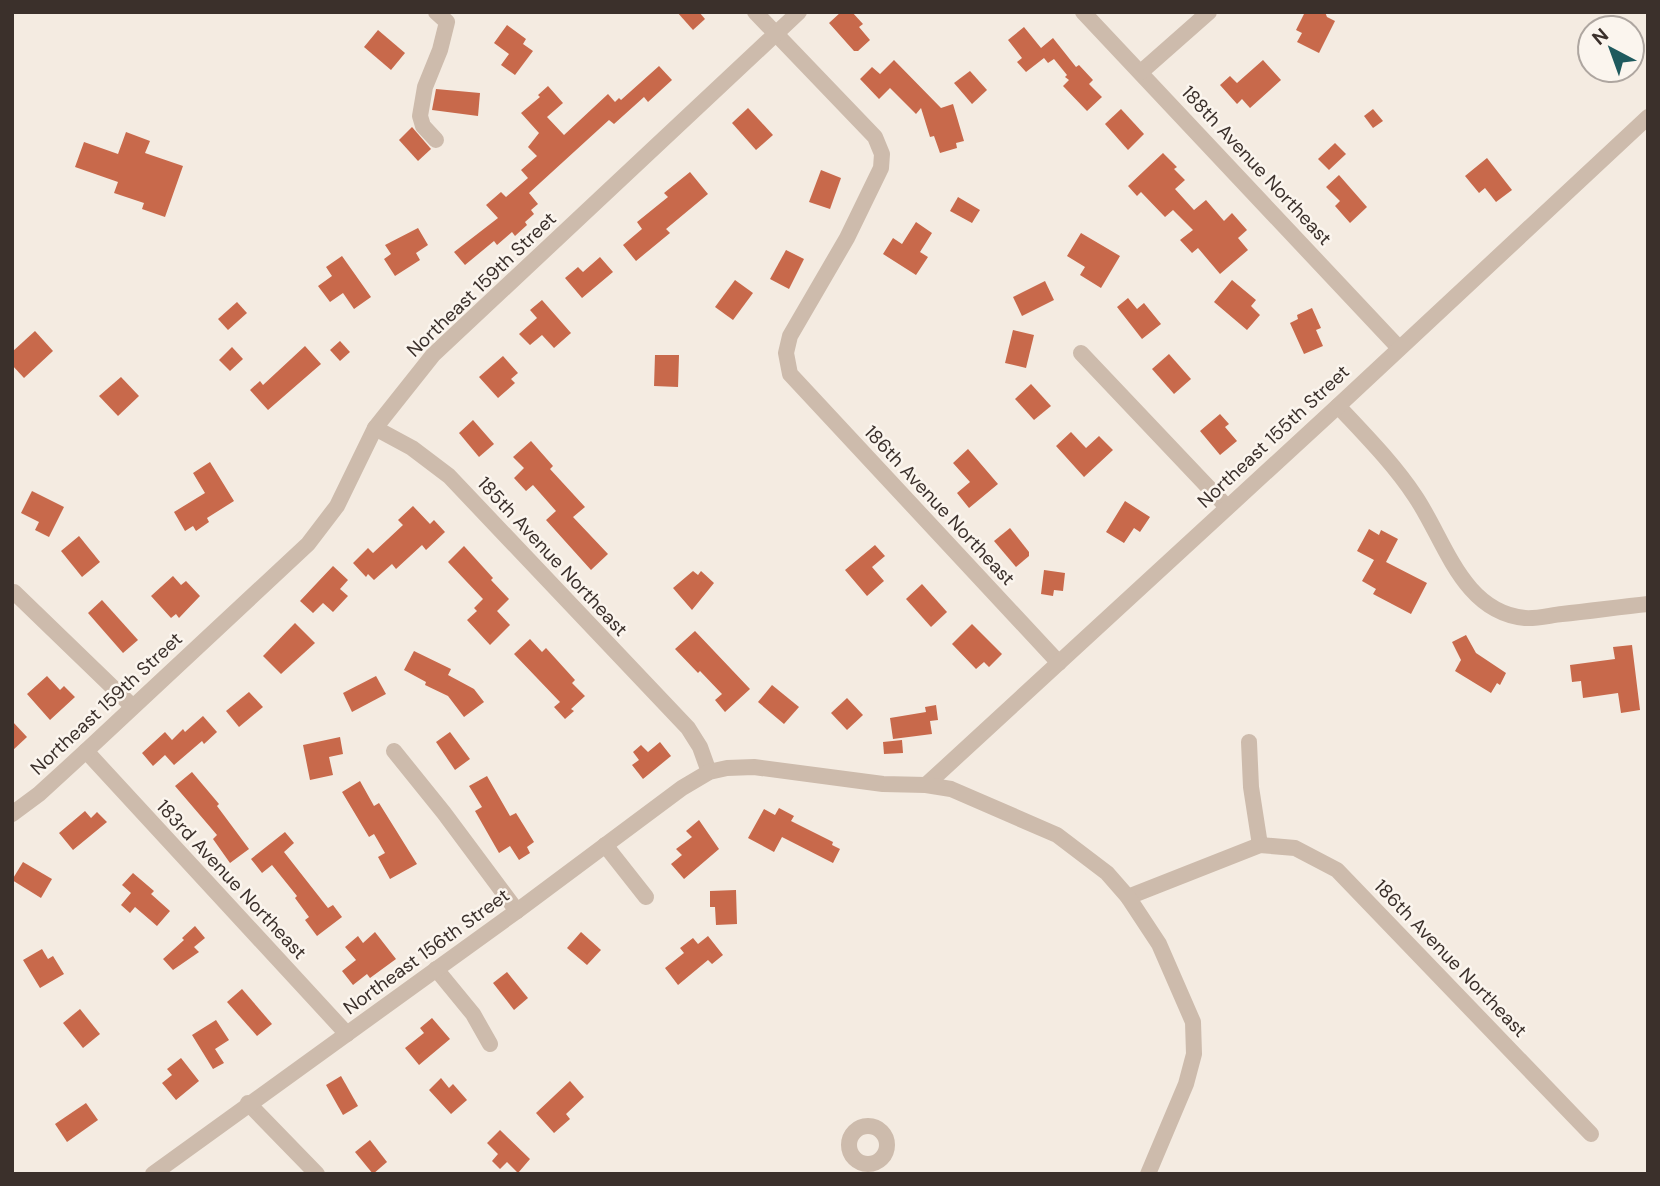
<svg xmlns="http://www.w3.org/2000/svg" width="1660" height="1186" font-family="'DM Sans',sans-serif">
	<rect width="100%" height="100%" fill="#f4ebe1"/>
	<g fill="#c8694b">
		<polygon points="677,12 699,12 705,19 693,30"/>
		<polygon points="841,12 852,12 863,24 859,27 870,40 858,51 854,51 829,23"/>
		<polygon points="1305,12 1325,12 1327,17 1335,21 1319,53 1297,42 1302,33 1296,30"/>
		<polygon points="507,25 526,39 523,44 533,51 515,75 501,65 509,54 494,43"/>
		<polygon points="1024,27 1041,48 1053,38 1076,67 1079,65 1093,80 1089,84 1102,97 1087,111 1063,86 1069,80 1065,77 1067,75 1054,59 1048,63 1044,58 1026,72 1017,62 1022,58 1008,40"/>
		<polygon points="378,30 405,53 391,70 364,47"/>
		<polygon points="894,60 941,108 953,104 964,141 956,143 957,148 940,153 934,136 930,137 921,108 916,114 890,88 879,99 860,79 872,67 880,74"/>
		<polygon points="1263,60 1281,80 1250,108 1242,99 1237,104 1220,85 1230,76 1237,83"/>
		<polygon points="659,66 672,80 648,102 644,97 614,124 609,120 529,193 538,204 531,210 534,214 525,222 527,225 515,236 512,232 497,245 494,241 465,265 454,252 498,218 486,205 501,192 506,197 528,178 521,170 537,156 528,147 539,133 521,113 540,97 538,95 548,86 563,103 547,117 564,135 608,94 615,102 619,98 621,100"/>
		<polygon points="970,71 987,90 972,104 954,83"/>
		<polygon points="436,89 480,93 478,116 432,110"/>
		<polygon points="748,108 773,135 756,150 732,123"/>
		<polygon points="1121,109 1144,134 1128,150 1105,124"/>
		<polygon points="1373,109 1383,121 1373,128 1364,116"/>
		<polygon points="412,127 431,149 418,161 399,140"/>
		<polygon points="126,132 150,141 145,153 183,166 165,217 142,209 144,203 114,193 118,182 75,167 84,142 118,154"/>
		<polygon points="1335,143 1346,154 1329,170 1318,159"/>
		<polygon points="1163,153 1177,167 1174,169 1185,180 1175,189 1194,210 1206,200 1224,221 1232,213 1247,230 1238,238 1248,250 1220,274 1198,248 1192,253 1180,240 1193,230 1173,210 1165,217 1141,192 1137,196 1128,186"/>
		<polygon points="1487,158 1512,190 1496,202 1485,188 1479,193 1465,176"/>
		<polygon points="821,170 841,178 830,209 809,202"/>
		<polygon points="690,172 708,194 666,229 670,233 636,261 623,245 642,229 637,222 668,197 664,193"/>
		<polygon points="1339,175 1367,207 1350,223 1335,206 1340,201 1326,187"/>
		<polygon points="958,197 980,210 972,223 950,211"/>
		<polygon points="916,222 932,233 920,252 928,257 916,275 883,254 893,238 902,244"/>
		<polygon points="418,228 428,245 416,253 420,260 395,276 384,259 391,254 385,245"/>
		<polygon points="1081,233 1120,256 1101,288 1080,275 1085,267 1067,256"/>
		<polygon points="786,250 804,259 789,289 770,279"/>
		<polygon points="342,256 371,297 354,309 343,293 330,302 318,286 332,276 326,267"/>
		<polygon points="600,257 613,272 582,298 565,278 578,267 583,272"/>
		<polygon points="735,280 753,293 733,320 715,307"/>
		<polygon points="1232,280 1256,300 1251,306 1260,315 1247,330 1214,302"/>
		<polygon points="1045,281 1054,300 1022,316 1013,297"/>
		<polygon points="1128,298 1137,309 1144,303 1161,324 1142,339 1117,307"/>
		<polygon points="542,300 571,333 554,348 542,335 530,345 519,334 537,318 530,310"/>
		<polygon points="237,302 247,313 228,330 218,319"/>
		<polygon points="1312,308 1321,328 1316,330 1323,346 1304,354 1290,323 1298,319 1297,315"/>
		<polygon points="1013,330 1034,335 1026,368 1005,363"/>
		<polygon points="35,331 53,351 24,378 12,365 12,352"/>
		<polygon points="340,341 350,352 340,361 330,350"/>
		<polygon points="305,346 321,364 268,410 250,390 260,381 263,385"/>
		<polygon points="232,347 243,359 230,371 219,360"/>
		<polygon points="1169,354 1191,379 1174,394 1152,369"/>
		<polygon points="655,355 679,355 678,387 654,386"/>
		<polygon points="503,356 518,373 511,379 515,383 498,398 479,377"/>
		<polygon points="121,377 139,396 118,416 99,396"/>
		<polygon points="1031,384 1051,406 1034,420 1015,399"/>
		<polygon points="1220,414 1229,424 1225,427 1237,441 1220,455 1200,431"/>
		<polygon points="473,420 494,444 479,457 459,433"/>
		<polygon points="1071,432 1086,448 1099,436 1113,450 1084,477 1056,446"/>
		<polygon points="531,441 553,466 550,469 585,507 573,517 608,554 591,570 546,520 556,511 533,485 526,491 514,478 524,468 513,457"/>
		<polygon points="968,449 998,484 969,508 957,493 970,482 953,463"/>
		<polygon points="210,462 234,501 207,518 209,522 196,531 193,526 185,531 174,512 205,493 193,473"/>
		<polygon points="32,491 64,507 49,537 35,530 39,522 21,513"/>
		<polygon points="1125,501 1150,517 1140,532 1134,528 1124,543 1106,532"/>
		<polygon points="413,506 430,524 434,520 445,532 426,550 422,545 396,569 392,564 374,580 368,574 366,577 353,563 368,548 373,553 403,525 398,520"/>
		<polygon points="1010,528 1029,552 1029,556 1016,567 994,541"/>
		<polygon points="1369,529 1379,535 1381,530 1398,539 1386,562 1427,583 1411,614 1373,594 1376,589 1362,581 1374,560 1357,551"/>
		<polygon points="79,536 100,562 82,577 61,551"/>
		<polygon points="875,545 885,556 872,567 884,581 867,596 845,570"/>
		<polygon points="464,546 493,578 491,580 509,599 497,611 510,625 490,645 467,620 477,611 474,608 483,599 448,562"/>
		<polygon points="333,566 348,580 340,589 348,596 333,612 323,603 313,613 300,601"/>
		<polygon points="1044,570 1065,573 1063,591 1054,590 1053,596 1041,594"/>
		<polygon points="693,571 698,575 701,571 714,583 692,610 673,588"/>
		<polygon points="173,576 181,585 186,581 200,596 179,618 176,614 171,618 151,596"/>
		<polygon points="922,584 947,612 931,627 906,599"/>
		<polygon points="102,600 138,640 123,653 88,613"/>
		<polygon points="295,623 315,643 281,674 263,656"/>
		<polygon points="972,624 1002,654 989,667 984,662 976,669 952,644"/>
		<polygon points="695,631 750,689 725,712 715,700 722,694 700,671 698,673 675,649"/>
		<polygon points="1466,635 1476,653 1506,673 1500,685 1497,683 1491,693 1455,671 1461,660 1452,642"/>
		<polygon points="530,639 542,652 546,648 575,680 572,683 585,696 571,709 574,711 565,719 554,707 560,702 514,654"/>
		<polygon points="1632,645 1640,710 1621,713 1618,693 1583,698 1581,681 1572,682 1570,665 1615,659 1613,647"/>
		<polygon points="414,651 451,669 448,675 474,689 484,702 464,717 448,696 425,685 426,682 404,670"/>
		<polygon points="47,676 60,690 64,686 75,697 50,720 27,694"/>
		<polygon points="376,676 386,694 352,712 343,693"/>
		<polygon points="772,685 799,707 784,724 758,702"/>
		<polygon points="249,692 263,707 239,727 226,711"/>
		<polygon points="847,698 863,715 847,730 831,713"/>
		<polygon points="936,705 938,720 930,721 932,734 893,739 890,718 926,712 925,707"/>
		<polygon points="203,716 217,732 204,744 202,741 174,765 165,755 153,766 142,753 165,732 172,740 183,729 185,732"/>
		<polygon points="12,721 27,737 12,751"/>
		<polygon points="450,732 470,759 455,770 436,742"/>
		<polygon points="340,737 343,754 329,757 333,775 310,780 303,745"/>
		<polygon points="902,740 903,753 884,754 883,742"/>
		<polygon points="660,742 671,756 643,779 632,765 639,760 633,752 641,745 648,752"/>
		<polygon points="192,772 219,804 217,806 249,849 230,863 213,839 217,835 175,786"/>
		<polygon points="487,776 510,816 516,813 534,842 527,847 530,853 519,860 510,846 499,853 475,811 482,807 469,786"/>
		<polygon points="360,781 374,806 379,803 417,864 390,879 378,857 385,853 374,834 369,837 342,792"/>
		<polygon points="779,808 794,816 791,821 833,842 832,845 840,849 833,863 782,837 774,852 748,838 764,809 775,815"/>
		<polygon points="85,811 91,818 97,812 107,822 73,850 59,833"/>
		<polygon points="699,820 719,849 684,879 671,864 682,855 676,849 692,837 686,831"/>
		<polygon points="285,832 294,843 284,852 328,908 333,905 342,917 317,936 305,920 309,917 295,898 297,896 272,865 262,873 251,859"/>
		<polygon points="23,862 52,879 41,898 12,880"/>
		<polygon points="133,873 154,891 151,894 170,911 157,926 135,907 130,913 121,905 131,893 122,885"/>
		<polygon points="736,890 737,924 716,925 715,907 710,907 710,891"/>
		<polygon points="195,926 205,938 194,947 199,952 173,970 163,959 184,940 182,938"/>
		<polygon points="375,932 396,959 370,978 367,974 353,985 342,971 356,960 345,947 358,936 363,943"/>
		<polygon points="581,932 601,950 587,965 567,948"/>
		<polygon points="708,936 723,955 712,964 708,960 678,985 665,968 684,953 680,948 693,938 698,944"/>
		<polygon points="42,949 48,959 53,956 64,974 40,988 23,960"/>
		<polygon points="507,972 528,998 514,1010 493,983"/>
		<polygon points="242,989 272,1024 257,1036 227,1002"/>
		<polygon points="80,1009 100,1034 83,1048 63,1023"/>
		<polygon points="432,1018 450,1039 419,1065 405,1048 424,1033 420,1028"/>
		<polygon points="216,1020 229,1040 215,1049 224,1063 213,1069 192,1035"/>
		<polygon points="181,1058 199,1081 176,1100 162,1083 172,1075 167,1069"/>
		<polygon points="341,1076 358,1106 343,1115 326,1085"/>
		<polygon points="441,1078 449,1088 453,1084 467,1100 451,1114 429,1090"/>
		<polygon points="570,1081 584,1097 566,1114 570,1119 554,1133 536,1113"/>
		<polygon points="86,1103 98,1120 67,1142 55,1124"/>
		<polygon points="500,1130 530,1159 518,1173 507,1162 500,1169 492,1161 498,1154 487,1143"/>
		<polygon points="370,1140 387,1162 373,1174 355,1152"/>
	</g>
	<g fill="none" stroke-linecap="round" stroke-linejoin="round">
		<g stroke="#cdbbac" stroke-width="16">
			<polyline points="436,12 447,22 440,50 425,87 420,116 423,126 436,140"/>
			<polyline points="755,12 875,137 882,154 881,168 847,238 790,336 786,353 790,374 1059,663"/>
			<polyline points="1083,12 1399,348"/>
			<polyline points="1141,72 1209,12"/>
			<polyline points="1081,353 1227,507"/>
			<path d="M1338 406C1365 435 1393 463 1415 496 1445 540 1462 612 1525 618 1537 619 1551 615 1562 614 1591 611 1619 607 1648 604"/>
			<polyline points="375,428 412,448 449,476 688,728 700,747 709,772"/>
			<polyline points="14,592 132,706"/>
			<polyline points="1249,742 1251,787 1260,845"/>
			<polyline points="86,751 347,1034"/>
			<polyline points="394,751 444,813 517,911"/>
			<polyline points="926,785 1338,406 1648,117"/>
			<polyline points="12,814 39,794 86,751 308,544 337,506 375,428 433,355 799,12"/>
			<polyline points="605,845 646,897"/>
			<polyline points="1128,897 1260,845 1295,848 1337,870 1591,1134"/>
			<polyline points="436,969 473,1014 490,1044"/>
			<polyline points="248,1103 317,1174"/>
			<circle cx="868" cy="1145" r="19"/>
			<polyline points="153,1174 517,911 682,788 709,772 727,768 754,767 883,784 926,785 951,789 1057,835 1107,873 1128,897 1159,944 1193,1022 1194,1054 1186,1084 1148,1174"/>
		</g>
	</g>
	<g text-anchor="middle" stroke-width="5" stroke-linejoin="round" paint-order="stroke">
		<g font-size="19" fill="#3b302b" stroke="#fbf5ee">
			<text transform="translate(1257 165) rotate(47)" y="7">188th Avenue Northeast</text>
			<text transform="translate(481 284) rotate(-44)" y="7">Northeast 159th Street</text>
			<text transform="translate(1273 436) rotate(-43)" y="7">Northeast 155th Street</text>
			<text transform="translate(940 505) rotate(47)" y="7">186th Avenue Northeast</text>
			<text transform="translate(553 556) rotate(47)" y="7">185th Avenue Northeast</text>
			<text transform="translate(106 703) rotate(-43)" y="7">Northeast 159th Street</text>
			<text transform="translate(232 879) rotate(47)" y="7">183rd Avenue Northeast</text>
			<text transform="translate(426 951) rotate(-36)" y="7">Northeast 156th Street</text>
			<text transform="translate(1451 958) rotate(46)" y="7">186th Avenue Northeast</text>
		</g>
	</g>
	<rect width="1660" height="1186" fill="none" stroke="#3b302b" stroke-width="28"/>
	<g transform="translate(1611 49) rotate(319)"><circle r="33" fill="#fbf5ee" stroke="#aea6a0" stroke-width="2"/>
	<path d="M0-5L12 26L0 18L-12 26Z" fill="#1f5a5e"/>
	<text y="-10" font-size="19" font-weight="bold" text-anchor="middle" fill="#3b302b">N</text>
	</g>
</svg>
